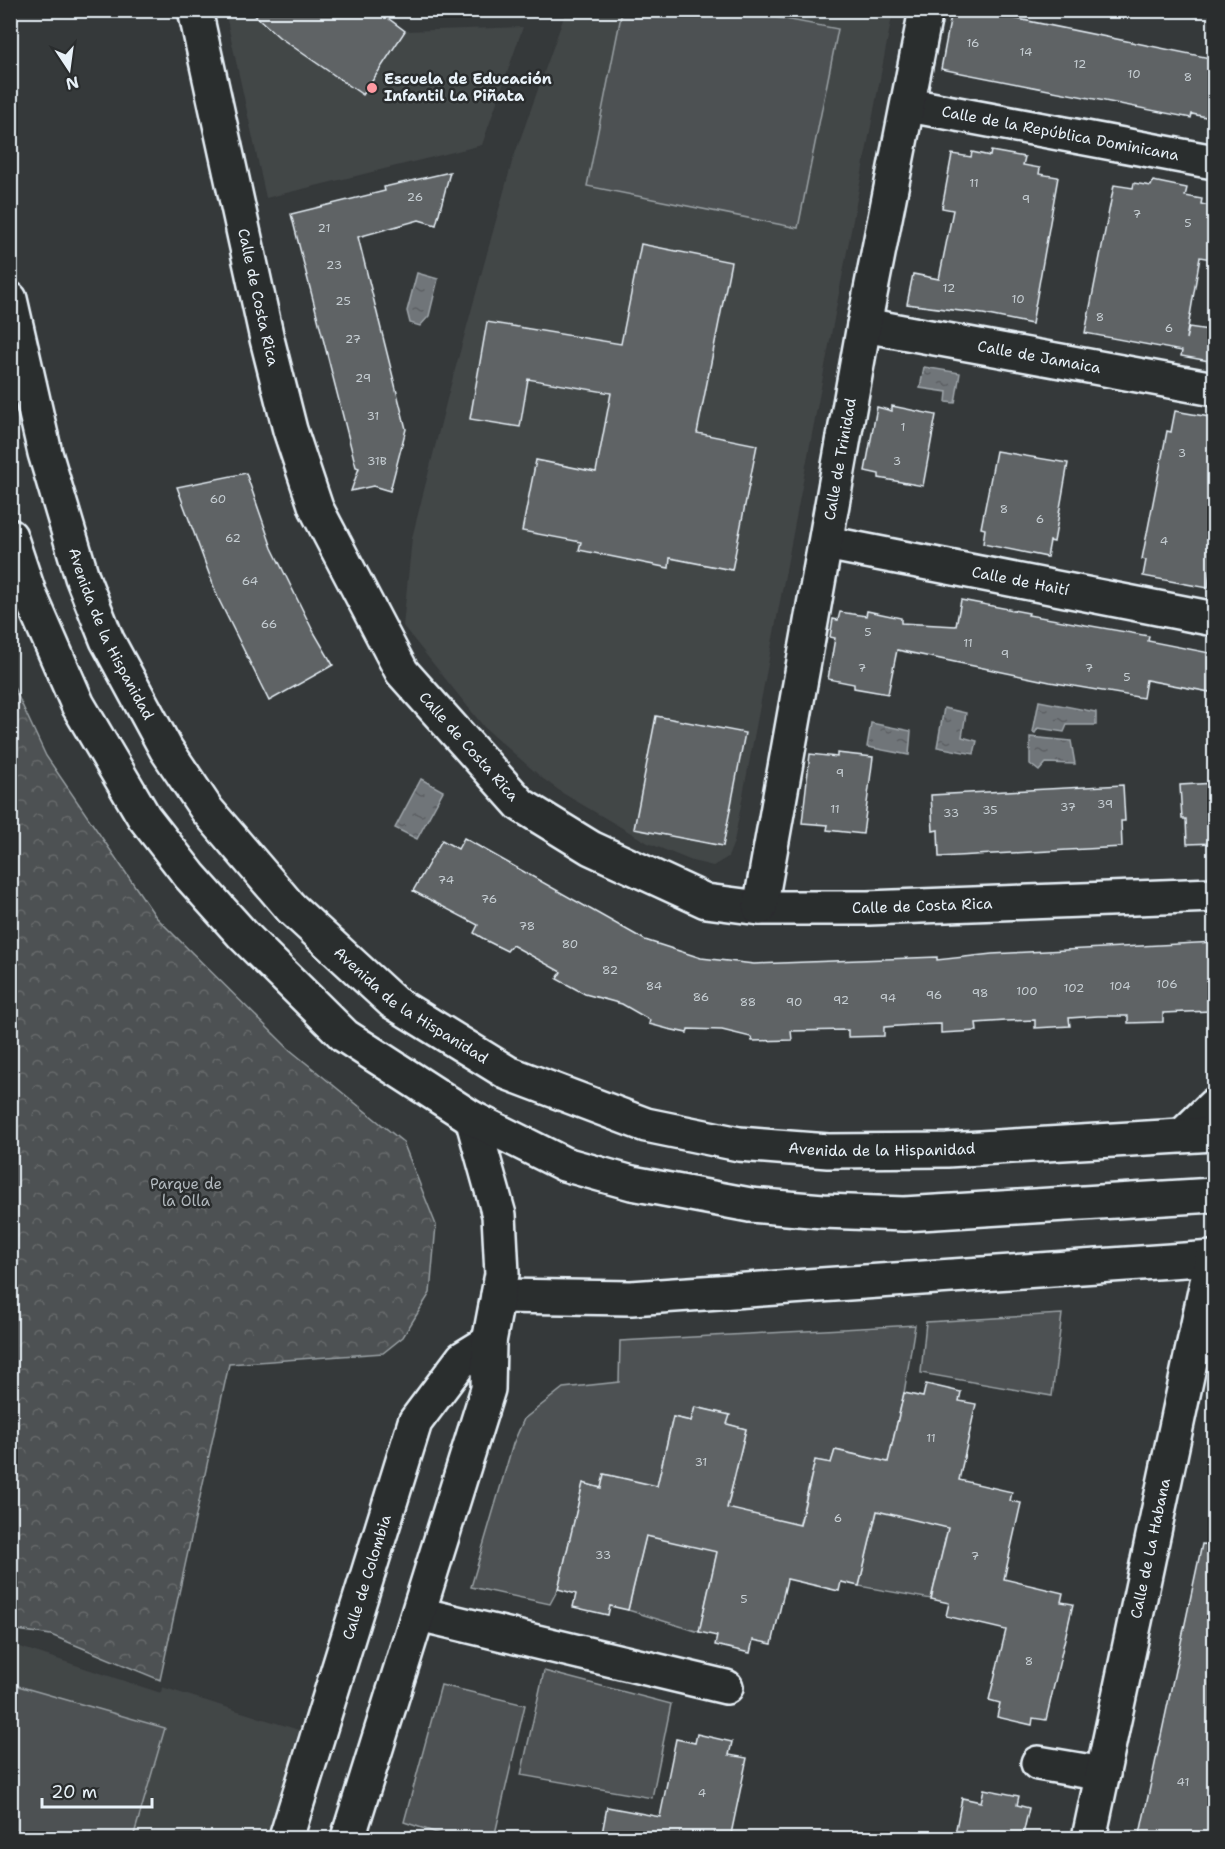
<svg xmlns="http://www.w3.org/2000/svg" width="1225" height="1849" font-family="'Shantell Sans',sans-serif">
	<defs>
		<pattern id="forest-crowns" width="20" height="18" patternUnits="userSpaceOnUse" patternTransform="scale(1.5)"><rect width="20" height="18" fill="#4d5152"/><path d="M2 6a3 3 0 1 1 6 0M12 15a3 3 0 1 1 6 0" fill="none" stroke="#676a6c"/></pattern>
		<pattern id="water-ripples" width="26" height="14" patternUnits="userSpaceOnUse" patternTransform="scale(1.5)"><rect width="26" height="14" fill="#707579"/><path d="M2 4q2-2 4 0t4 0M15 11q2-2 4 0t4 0" fill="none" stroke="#5b5e62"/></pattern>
	</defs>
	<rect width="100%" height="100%" fill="#35393a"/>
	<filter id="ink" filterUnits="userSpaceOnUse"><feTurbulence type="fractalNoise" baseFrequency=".0167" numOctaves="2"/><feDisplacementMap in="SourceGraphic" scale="12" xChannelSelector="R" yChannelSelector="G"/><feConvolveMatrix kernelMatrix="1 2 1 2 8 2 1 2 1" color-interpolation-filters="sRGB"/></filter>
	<g filter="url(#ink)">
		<g fill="#424647">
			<polygon points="225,11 383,11 383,15 405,31 523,27 482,145 266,198"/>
			<polygon points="566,11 893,11 734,842 728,857 713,866 692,861 648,843 564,794 542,778 484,727 403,626 412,538 447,399 512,162"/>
			<polygon points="11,1644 161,1693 162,1687 299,1730 267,1838 11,1838"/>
		</g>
		<polygon fill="url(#forest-crowns)" stroke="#9aa1a5" stroke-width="1.5" points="10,679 46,756 156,917 290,1050 403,1142 436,1225 430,1293 403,1337 383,1353 229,1364 160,1680 51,1635 11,1629"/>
		<g fill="#4d5152" stroke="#9aa1a5" stroke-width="1.5">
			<polygon points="622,11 743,11 838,29 798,228 587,186"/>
			<polygon points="1062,1314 1052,1396 921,1373 926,1322"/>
			<polygon points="915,1325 904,1393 886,1471 870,1458 835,1450 831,1463 815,1460 796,1538 725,1517 746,1429 727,1424 729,1415 695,1407 691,1421 673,1417 655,1496 604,1474 601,1488 583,1484 558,1589 550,1604 471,1587 513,1444 524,1419 563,1388 619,1382 620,1341"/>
			<polygon points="880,1499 950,1520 931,1599 859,1586"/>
			<polygon points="649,1522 719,1544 699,1632 628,1610"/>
			<polygon points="544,1671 671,1704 652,1798 521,1775"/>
			<polygon points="11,1684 165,1728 133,1838 11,1838"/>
			<polygon points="441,1685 525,1705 494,1838 452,1838 404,1822"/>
		</g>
		<g fill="url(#water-ripples)" stroke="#a0a7ac" stroke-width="1.5">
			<polygon points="417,273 438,279 429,316 420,326 410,323 407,311"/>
			<polygon points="924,367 960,373 955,403 946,402 947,392 920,388"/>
			<polygon points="1039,701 1096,712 1096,725 1067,725 1064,732 1038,728 1035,733 1033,732"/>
			<polygon points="944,708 966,713 962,737 977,741 974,754 937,747"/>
			<polygon points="871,723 911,731 909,755 867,747"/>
			<polygon points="1030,737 1071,741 1075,764 1046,763 1039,771 1030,764"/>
			<polygon points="421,779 443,791 417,839 395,828"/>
		</g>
		<g fill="#5f6365" stroke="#e8f1f8" stroke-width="1.5">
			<polygon points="249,10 377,10 405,31 363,95 279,37"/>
			<polygon points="952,10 974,10 1215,59 1215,119 1192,114 1191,118 941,69"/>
			<polygon points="991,151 1025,157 1023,165 1040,168 1039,174 1058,177 1032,324 983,314 907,304 913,274 939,279 953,210 942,208 952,154 971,157 972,152 990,156"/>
			<polygon points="450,172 436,225 419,220 358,237 406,429 390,491 373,486 351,491 359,468 356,467 291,214 385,191 384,187"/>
			<polygon points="1153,181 1187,188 1185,196 1202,199 1201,204 1215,207 1215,239 1211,259 1200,257 1186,339 1189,327 1215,331 1215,362 1181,356 1182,351 1085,333 1114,185 1133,188 1134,183 1151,186"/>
			<polygon points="641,244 731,262 697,433 757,445 732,570 670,558 669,568 579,550 581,542 522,531 536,460 596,472 611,393 528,379 520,427 470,419 487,322 621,344"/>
			<polygon points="892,406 936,415 923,486 879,478 879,474 865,471 877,407 892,411"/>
			<polygon points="1175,411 1215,418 1215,573 1210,572 1208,588 1143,576 1146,560 1142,559 1167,431 1171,432"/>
			<polygon points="996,451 1068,463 1054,542 1050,541 1047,557 983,544 985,529 981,528"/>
			<polygon points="246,473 272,548 312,629 333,665 269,701 218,598 177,487"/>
			<polygon points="961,600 1029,613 1028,615 1149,636 1148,641 1215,654 1215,693 1146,680 1143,698 1050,682 897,650 888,694 854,688 854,684 828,679 835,638 830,637 833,619 838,620 840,612 866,616 867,611 901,618 901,623 956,626"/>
			<polygon points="656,716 745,733 723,846 634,829"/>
			<polygon points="837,753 873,757 863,834 827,830 828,825 802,823 810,754 837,757"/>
			<polygon points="1215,783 1215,843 1187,844 1186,819 1182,819 1180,785"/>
			<polygon points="1123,785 1125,821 1121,821 1122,847 939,857 938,830 933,831 931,795"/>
			<polygon points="464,838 645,940 701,958 754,964 937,957 937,960 992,954 1215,942 1215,1008 1211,1008 1211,1011 1163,1013 1163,1022 1128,1023 1128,1016 1098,1016 1069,1018 1070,1026 1035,1028 1035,1020 1006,1021 976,1023 977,1031 941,1033 941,1024 913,1025 884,1027 884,1036 848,1037 848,1030 791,1031 792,1040 752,1041 751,1037 722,1030 688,1029 687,1033 668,1029 649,1024 650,1020 622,1004 585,994 557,979 561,972 512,945 507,951 489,942 474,933 478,925 413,891 442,840 458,849"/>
			<polygon points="926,1384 961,1392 959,1401 976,1404 959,1480 1012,1492 1010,1501 1021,1503 1004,1579 1063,1593 1061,1602 1073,1604 1046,1720 1033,1718 1032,1725 997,1717 1000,1703 989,1700 1006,1630 946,1616 949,1603 931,1599 948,1528 877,1511 859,1586 841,1582 839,1591 787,1579 772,1644 753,1640 750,1653 715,1645 717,1636 699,1632 717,1552 646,1536 628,1610 610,1606 608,1615 573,1607 576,1594 558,1589 583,1483 601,1488 604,1474 657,1486 673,1417 691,1421 695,1407 730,1415 727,1424 746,1429 727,1508 800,1525 815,1460 831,1463 835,1450 888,1462 904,1393 923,1397"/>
			<polygon points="1202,1544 1215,1545 1215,1839 1159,1839 1140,1834"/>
			<polygon points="697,1734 732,1742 729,1755 747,1758 730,1839 601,1839 607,1807 660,1817 676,1739 695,1743"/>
			<polygon points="984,1789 1019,1796 1017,1805 1029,1808 1022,1839 954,1839 962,1798 981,1802"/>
		</g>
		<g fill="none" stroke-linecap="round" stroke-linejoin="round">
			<defs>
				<g id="street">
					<path id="s1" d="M195 10 267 339 290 430 316 508 402 672 521 805 591 848 706 901 760 908H868L1214 895"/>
					<path id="s2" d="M909 105 1214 162"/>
					<path id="s3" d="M864 325 1214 389"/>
					<path id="s4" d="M826 543 1214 619"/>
					<path id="s5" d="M760 908 864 325 926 10"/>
					<polyline points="1183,1135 1214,1105"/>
					<polyline points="498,1296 631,1298 1214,1258"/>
					<polyline points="419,1614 726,1687"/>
					<polyline points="1038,1763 1103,1774"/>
					<path id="s6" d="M286 1838 415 1422 463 1358 489 1342"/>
					<polyline points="348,1838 488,1389 489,1342 502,1274 499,1215 472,1118"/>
					<path id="s7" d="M1089 1838 1212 1258"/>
				</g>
				<g id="primary">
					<path id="s8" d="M10 299 45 453 82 577 107 640 166 749 207 810 291 908 393 1002 508 1073 646 1125 739 1144 828 1151 947 1150 1214 1134"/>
					<polyline points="10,536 29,593 78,705 144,817 190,876 243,935 345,1036 472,1118 564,1164 632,1183 750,1205 823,1211 904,1214 1214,1195"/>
				</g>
			</defs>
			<use href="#street" stroke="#e8f1f8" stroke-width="38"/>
			<use href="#primary" stroke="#e8f1f8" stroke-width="38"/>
			<use href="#street" stroke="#2a2d2e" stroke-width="33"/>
			<use href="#primary" stroke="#2a2d2e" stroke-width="33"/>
		</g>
	</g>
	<circle fill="#ff9aa2" stroke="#2a2d2e" stroke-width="2" cx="372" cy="88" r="6"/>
	<g text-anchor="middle" stroke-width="5" stroke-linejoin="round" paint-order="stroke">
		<g font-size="12" fill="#c6ced3">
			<text x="973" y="47">16</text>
			<text x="1026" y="56">14</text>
			<text x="1080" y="68">12</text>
			<text x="1134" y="78">10</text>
			<text x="1188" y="81">8</text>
			<text x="974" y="187">11</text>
			<text x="415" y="201">26</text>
			<text x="1026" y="203">9</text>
			<text x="1137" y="218">7</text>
			<text x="1188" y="227">5</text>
			<text x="324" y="232">21</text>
			<text x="334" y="269">23</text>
			<text x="949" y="292">12</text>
			<text x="1018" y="303">10</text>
			<text x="343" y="305">25</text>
			<text x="1100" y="321">8</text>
			<text x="1169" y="332">6</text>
			<text x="353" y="343">27</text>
			<text x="363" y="382">29</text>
			<text x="373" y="420">31</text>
			<text x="903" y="431">1</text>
			<text x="1182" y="457">3</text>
			<text x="377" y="465">31B</text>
			<text x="897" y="465">3</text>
			<text x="218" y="503">60</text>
			<text x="1004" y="513">8</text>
			<text x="1040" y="523">6</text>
			<text x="233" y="542">62</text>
			<text x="1164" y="545">4</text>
			<text x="250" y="585">64</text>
			<text x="269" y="628">66</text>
			<text x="868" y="636">5</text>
			<text x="968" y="647">11</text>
			<text x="1005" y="658">9</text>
			<text x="862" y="672">7</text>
			<text x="1089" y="672">7</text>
			<text x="1127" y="681">5</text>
			<text x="840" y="777">9</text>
			<text x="1105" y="808">39</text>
			<text x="1068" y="811">37</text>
			<text x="835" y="813">11</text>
			<text x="990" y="814">35</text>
			<text x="951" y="817">33</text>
			<text x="446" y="884">74</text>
			<text x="489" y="903">76</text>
			<text x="527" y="930">78</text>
			<text x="570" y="948">80</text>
			<text x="610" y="974">82</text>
			<text x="1167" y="988">106</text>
			<text x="654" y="990">84</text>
			<text x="1120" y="990">104</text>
			<text x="1074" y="992">102</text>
			<text x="1027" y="995">100</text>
			<text x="980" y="997">98</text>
			<text x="934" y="999">96</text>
			<text x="701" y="1001">86</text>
			<text x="888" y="1002">94</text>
			<text x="841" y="1004">92</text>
			<text x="748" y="1006">88</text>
			<text x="794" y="1006">90</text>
			<text x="931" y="1442">11</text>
			<text x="701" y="1466">31</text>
			<text x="838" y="1522">6</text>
			<text x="603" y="1559">33</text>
			<text x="975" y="1560">7</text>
			<text x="744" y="1603">5</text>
			<text x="1029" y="1665">8</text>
			<text x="1183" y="1786">41</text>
			<text x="702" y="1797">4</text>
		</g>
		<g font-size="15" font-weight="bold" fill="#e8f1f8" stroke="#2a2d2e" text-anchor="start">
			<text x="384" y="84">Escuela de Educación<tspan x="384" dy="17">Infantil La Piñata</tspan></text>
		</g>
		<g font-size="15" fill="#e8f1f8" stroke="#2a2d2e">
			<text dy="5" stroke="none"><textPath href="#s2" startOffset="154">Calle de la República Dominicana</textPath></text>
			<text dy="5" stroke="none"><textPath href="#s1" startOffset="294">Calle de Costa Rica</textPath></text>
			<text dy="5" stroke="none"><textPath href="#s3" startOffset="178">Calle de Jamaica</textPath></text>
			<text dy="5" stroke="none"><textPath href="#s5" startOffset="456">Calle de Trinidad</textPath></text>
			<text dy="5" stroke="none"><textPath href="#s4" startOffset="198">Calle de Haití</textPath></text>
			<text dy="5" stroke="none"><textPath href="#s8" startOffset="351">Avenida de la Hispanidad</textPath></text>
			<text dy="5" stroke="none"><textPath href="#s1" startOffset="798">Calle de Costa Rica</textPath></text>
			<text dy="5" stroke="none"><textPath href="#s1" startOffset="1302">Calle de Costa Rica</textPath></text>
			<text dy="5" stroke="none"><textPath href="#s8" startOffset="837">Avenida de la Hispanidad</textPath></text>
			<text dy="5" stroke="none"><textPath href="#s8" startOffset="1341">Avenida de la Hispanidad</textPath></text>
			<text dy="5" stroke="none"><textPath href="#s7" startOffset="296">Calle de La Habana</textPath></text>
			<text dy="5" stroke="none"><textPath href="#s6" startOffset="273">Calle de Colombia</textPath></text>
		</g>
		<g font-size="15" fill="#b2b9be" stroke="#2a2d2e">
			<text x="186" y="1189">Parque de<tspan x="186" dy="17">la Olla</tspan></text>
		</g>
	</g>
	<rect width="1225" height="1849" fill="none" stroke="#2a2d2e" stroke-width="36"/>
	<rect x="18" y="18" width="1189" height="1813" fill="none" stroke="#e8f1f8" stroke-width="2" filter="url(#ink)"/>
	<g transform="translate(69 69) rotate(167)" stroke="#2a2d2e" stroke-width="4.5" paint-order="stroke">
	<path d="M0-4.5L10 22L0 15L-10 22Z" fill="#e8f1f8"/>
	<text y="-9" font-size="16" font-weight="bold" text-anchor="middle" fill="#e8f1f8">N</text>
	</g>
	<path d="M42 1798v9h110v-9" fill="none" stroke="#e8f1f8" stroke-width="3"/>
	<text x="51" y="1798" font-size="18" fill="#e8f1f8" stroke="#2a2d2e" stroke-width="4.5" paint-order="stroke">20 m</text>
</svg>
